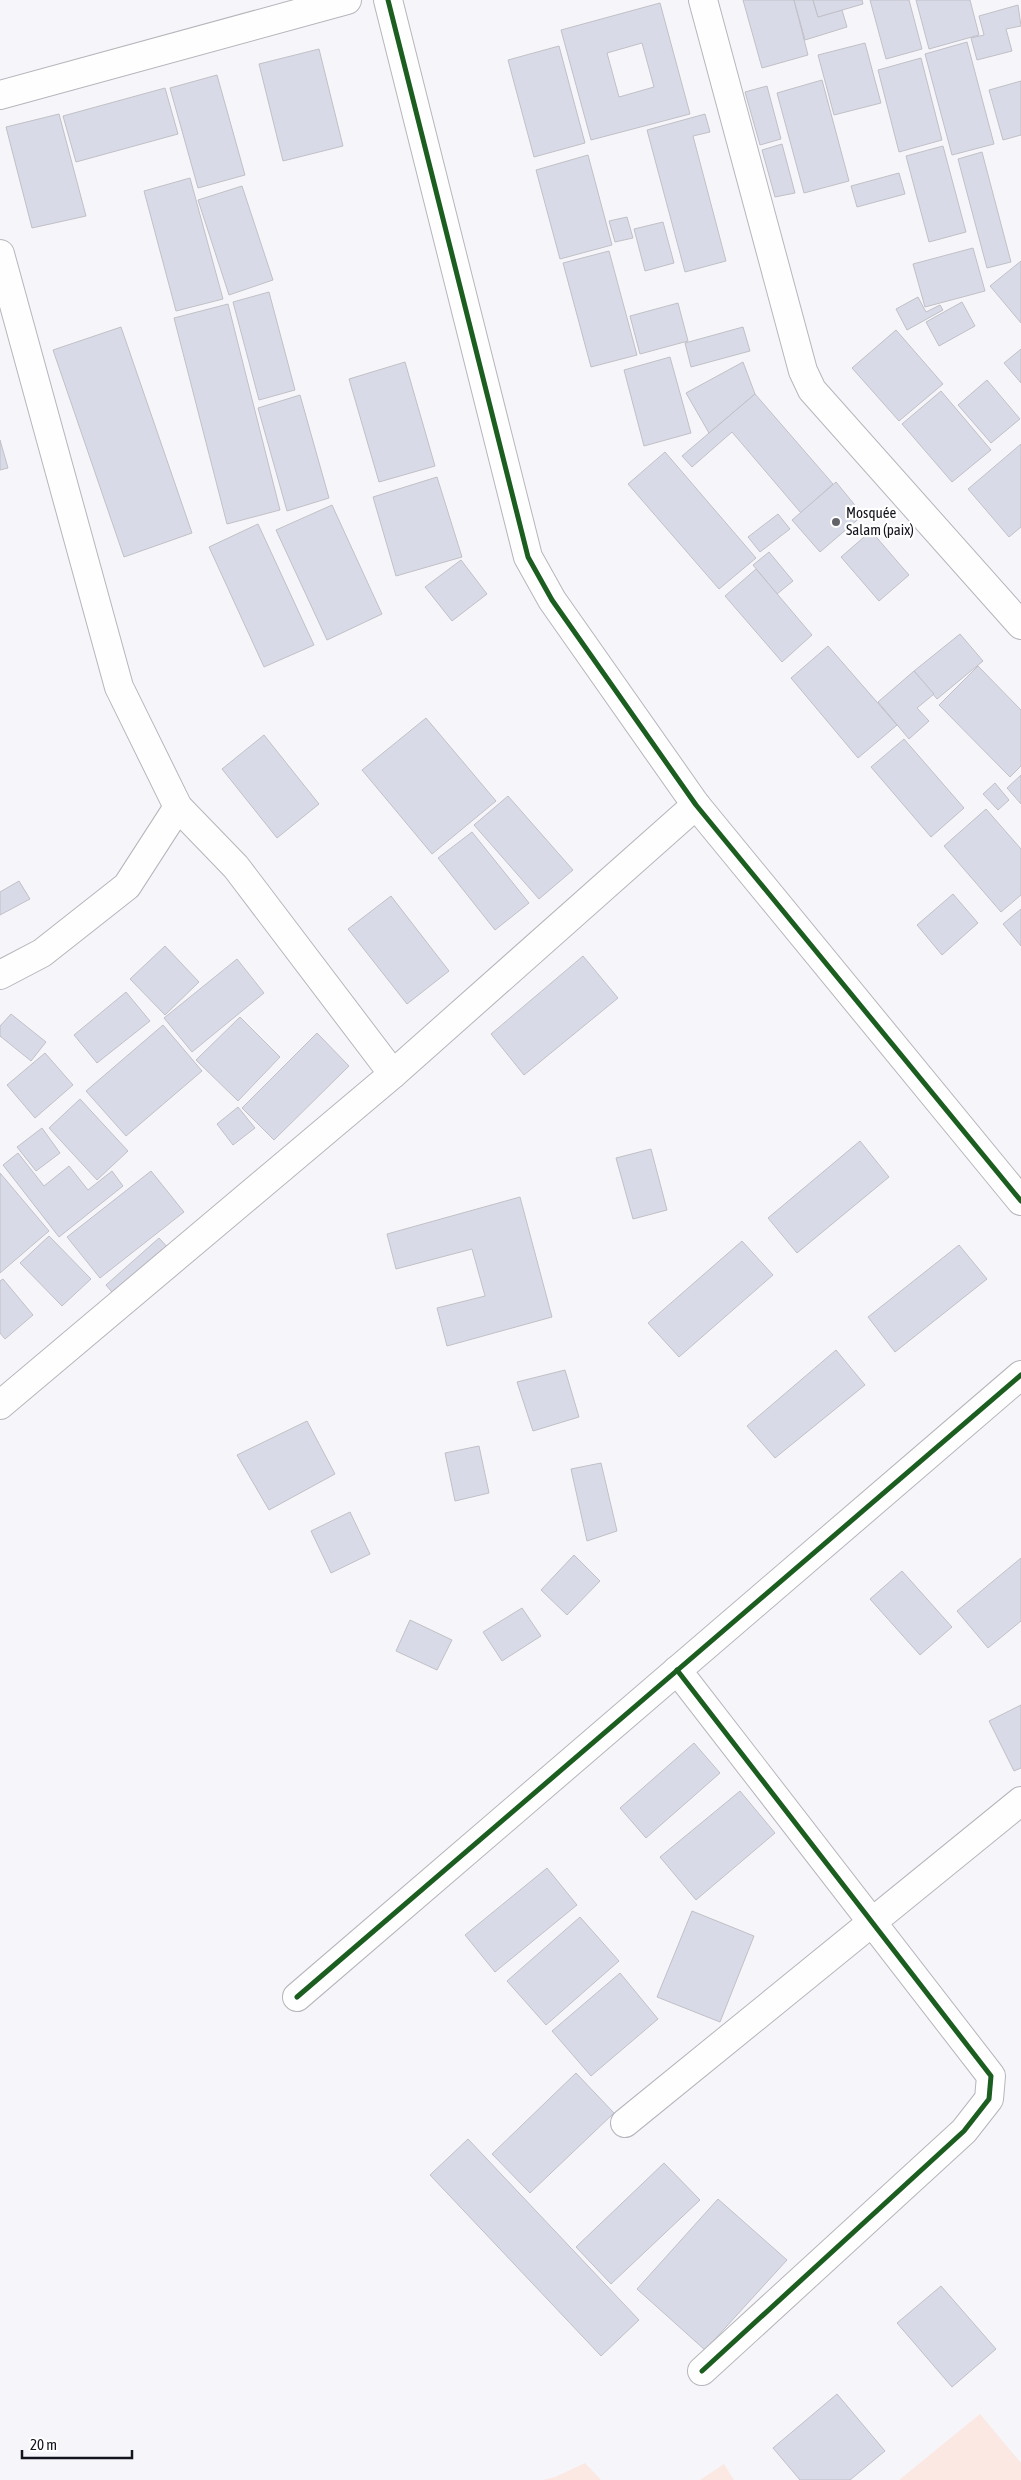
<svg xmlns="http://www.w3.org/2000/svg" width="1021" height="2480" font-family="'Asap Condensed',sans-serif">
	<rect width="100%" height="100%" fill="#f6f6fa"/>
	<g fill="#fbe8e2">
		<polygon points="980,2414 1021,2463 1021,2480 899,2480"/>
		<polygon points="585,2463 601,2480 543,2480 555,2477"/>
		<polygon points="724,2464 734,2480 700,2480"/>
	</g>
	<g fill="#d8dae7" stroke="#c0c0c6" fill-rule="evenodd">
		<polygon points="743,0 794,0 808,55 762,68"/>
		<polygon points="794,0 813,0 818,17 842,10 847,27 805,40"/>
		<polygon points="813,0 862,0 863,4 818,17"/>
		<polygon points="870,0 909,0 922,49 886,59"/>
		<polygon points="916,0 970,0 979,35 929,49"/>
		<path d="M660 3 690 114 591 140 561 30ZM642 43 654 87 619 97 607 53Z"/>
		<polygon points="1018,5 1021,26 1006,29 1012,51 977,60 971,38 984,35 979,16"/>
		<polygon points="967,42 994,144 952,155 925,54"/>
		<polygon points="865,43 881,103 834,115 818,55"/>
		<polygon points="559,46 585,143 534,157 508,60"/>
		<polygon points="319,49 343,146 283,161 259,64"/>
		<polygon points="921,58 942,140 899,152 878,70"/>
		<polygon points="217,75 245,175 198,188 170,88"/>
		<polygon points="822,80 849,181 804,193 777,93"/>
		<polygon points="1021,81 1021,135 1003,140 989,90"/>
		<polygon points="767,86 781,139 760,145 745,92"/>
		<polygon points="165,88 178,134 76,162 63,116"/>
		<polygon points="59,114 86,216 32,228 6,127"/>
		<polygon points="705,114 710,132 693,136 726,261 685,272 647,130"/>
		<polygon points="782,144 795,193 775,197 762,150"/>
		<polygon points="943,146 966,232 929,242 906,156"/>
		<polygon points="982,152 1011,262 987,268 958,159"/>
		<polygon points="588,155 612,245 560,259 536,170"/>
		<polygon points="899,173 905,194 857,207 851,186"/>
		<polygon points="190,178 223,299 176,311 144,191"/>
		<polygon points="242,186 273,280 229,295 198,200"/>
		<polygon points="627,217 633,238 615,242 609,221"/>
		<polygon points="663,222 674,263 645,271 634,229"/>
		<polygon points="973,248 985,291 925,307 913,264"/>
		<polygon points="609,251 637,355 591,367 563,263"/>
		<polygon points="1021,261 1021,323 990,286"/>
		<polygon points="269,292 295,390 259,400 233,302"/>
		<polygon points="918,297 926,312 940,305 943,310 907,330 896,309"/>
		<polygon points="962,302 975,326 939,346 926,322"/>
		<polygon points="678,303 688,341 640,354 630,316"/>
		<polygon points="228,304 280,510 227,524 174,318"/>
		<polygon points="121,327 192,533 124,557 53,350"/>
		<polygon points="743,327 750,351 691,367 685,343"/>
		<polygon points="896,330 943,384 899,421 852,368"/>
		<polygon points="1021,349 1021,383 1004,363"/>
		<polygon points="670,357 691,433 644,446 624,370"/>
		<polygon points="405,362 435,466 379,482 349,379"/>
		<polygon points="743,362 755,394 709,433 686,393"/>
		<polygon points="987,380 1020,419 991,443 958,405"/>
		<polygon points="941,391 991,450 952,482 902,424"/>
		<polygon points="755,394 833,484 801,513 732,432 692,467 682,456"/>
		<polygon points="300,395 329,498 287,511 258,408"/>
		<polygon points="0,440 8,468 0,470"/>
		<polygon points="1021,444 1021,527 1009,537 968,489"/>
		<polygon points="665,452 756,558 719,589 628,484"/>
		<polygon points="437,477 462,557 396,576 373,497"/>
		<polygon points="836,482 863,515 820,552 792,520"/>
		<polygon points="332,505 382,614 327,640 276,530"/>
		<polygon points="778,514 790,529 760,552 748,537"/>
		<polygon points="258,524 314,645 264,667 209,547"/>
		<polygon points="871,531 909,575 879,601 841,557"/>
		<polygon points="769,552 793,581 777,594 753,565"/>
		<polygon points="461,560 487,594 452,621 425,587"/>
		<polygon points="756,569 812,635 782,662 725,596"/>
		<polygon points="960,634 983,661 937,699 914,671"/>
		<polygon points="828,646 897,725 858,758 791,678"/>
		<polygon points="978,666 1021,710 1021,766 1010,777 939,705"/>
		<polygon points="914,671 934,694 917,708 929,721 909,739 878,702"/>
		<polygon points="426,718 496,801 432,854 362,770"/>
		<polygon points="264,735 319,804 277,838 222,769"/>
		<polygon points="904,739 964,808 931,837 871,767"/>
		<polygon points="1021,775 1021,804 1007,788"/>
		<polygon points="995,783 1009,800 998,810 983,794"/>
		<polygon points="508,796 573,870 539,899 474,825"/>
		<polygon points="986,809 1021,849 1021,895 1001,912 944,846"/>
		<polygon points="472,832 529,903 495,930 438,858"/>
		<polygon points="19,881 30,899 0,915 0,892"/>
		<polygon points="953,894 978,923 942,955 917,925"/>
		<polygon points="391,896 449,971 407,1004 348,929"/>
		<polygon points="1021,909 1021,946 1003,924"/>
		<polygon points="165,946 199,982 165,1015 130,979"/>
		<polygon points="583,956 618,998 524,1075 491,1034"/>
		<polygon points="237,959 264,993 192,1052 164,1018"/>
		<polygon points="126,992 150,1021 97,1063 74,1035"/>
		<polygon points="11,1014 46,1042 31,1061 0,1036 0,1026"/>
		<polygon points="240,1017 280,1057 238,1101 196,1060"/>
		<polygon points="163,1025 202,1071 126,1136 86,1091"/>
		<polygon points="317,1033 349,1066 274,1140 242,1108"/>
		<polygon points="45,1053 73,1085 35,1118 7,1085"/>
		<polygon points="80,1099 128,1151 97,1180 49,1128"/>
		<polygon points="238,1107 255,1128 233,1145 217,1124"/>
		<polygon points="42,1128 60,1153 36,1171 17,1147"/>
		<polygon points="860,1141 889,1177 797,1253 768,1218"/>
		<polygon points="651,1149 667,1210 633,1219 616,1158"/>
		<polygon points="18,1153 44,1186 69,1166 88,1190 112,1171 123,1186 59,1237 3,1165"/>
		<polygon points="151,1171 184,1212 100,1278 67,1237"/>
		<polygon points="0,1173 49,1231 0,1273"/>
		<polygon points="520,1197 552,1317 447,1346 437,1308 485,1296 472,1249 396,1269 387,1234"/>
		<polygon points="49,1236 91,1279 62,1306 20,1263"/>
		<polygon points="159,1238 170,1250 116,1297 106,1285"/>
		<polygon points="742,1241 773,1275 679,1357 648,1323"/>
		<polygon points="959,1245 987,1279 895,1352 868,1317"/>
		<polygon points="3,1279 33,1315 5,1339 0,1333 0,1281"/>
		<polygon points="836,1350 865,1385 775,1458 747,1426"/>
		<polygon points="565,1370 579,1417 533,1431 517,1382"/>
		<polygon points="307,1421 335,1474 269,1510 237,1455"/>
		<polygon points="479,1446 489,1493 455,1501 445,1453"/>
		<polygon points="601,1463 617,1531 587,1541 571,1469"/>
		<polygon points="350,1512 370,1554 331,1573 311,1531"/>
		<polygon points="574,1555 600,1581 567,1615 541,1590"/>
		<polygon points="1021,1558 1021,1621 988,1648 957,1611"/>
		<polygon points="902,1571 952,1627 920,1655 870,1599"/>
		<polygon points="522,1608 541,1636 502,1661 483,1632"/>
		<polygon points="410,1620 452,1640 437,1670 396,1651"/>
		<polygon points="1021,1705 1021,1768 1014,1771 989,1721"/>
		<polygon points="694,1743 720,1773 646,1838 620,1808"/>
		<polygon points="740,1791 775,1833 696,1900 660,1857"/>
		<polygon points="547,1868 577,1905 495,1972 465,1935"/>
		<polygon points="692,1911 754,1936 720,2022 657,1997"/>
		<polygon points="580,1917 619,1961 546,2025 507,1981"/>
		<polygon points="620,1973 658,2019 591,2076 552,2031"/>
		<polygon points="576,2073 614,2113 530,2193 492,2154"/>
		<polygon points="468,2139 639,2320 601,2356 430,2175"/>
		<polygon points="664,2163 700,2200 611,2284 576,2247"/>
		<polygon points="718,2199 787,2260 705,2350 637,2289"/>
		<polygon points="941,2286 996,2349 952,2387 897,2323"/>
		<polygon points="837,2394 885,2451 850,2480 800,2480 773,2448"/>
	</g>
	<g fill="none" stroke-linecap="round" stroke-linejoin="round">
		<defs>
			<g id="minor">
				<polyline points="388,0 528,557 552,600 696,805 1021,1201"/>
				<polyline points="703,0 803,371 812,390 1021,625"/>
				<polyline points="0,95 347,0"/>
				<polyline points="0,254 119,687 178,807 236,867 393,1074"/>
				<polyline points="0,975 42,953 127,886 178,807"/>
				<polyline points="0,1405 393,1074 696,805"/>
				<polyline points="677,1670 991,2076 989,2099 964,2131 702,2371"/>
				<polyline points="297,1997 1021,1375"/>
				<polyline points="625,2123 1021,1801"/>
			</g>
		</defs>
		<use href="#minor" stroke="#b5b5bb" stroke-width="30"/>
		<use href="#minor" stroke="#fefefe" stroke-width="28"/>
		<defs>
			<g id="cycleway">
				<polyline points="388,0 528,557 552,600 696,805 1021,1201"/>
				<polyline points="677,1670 991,2076 989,2099 964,2131 702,2371"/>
				<polyline points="297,1997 1021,1375"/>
			</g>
		</defs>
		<use href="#cycleway" stroke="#fff" stroke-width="8"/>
		<use href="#cycleway" stroke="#1b5e20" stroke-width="5"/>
	</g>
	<circle fill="#62636a" stroke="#fff" stroke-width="2" cx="836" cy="522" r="5"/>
	<g text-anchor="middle" stroke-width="4.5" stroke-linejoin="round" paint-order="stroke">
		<g font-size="15" fill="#13141d" stroke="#fff" text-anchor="start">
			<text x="846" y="518">Mosquée<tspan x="846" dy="17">Salam (paix)</tspan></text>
		</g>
	</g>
	<path d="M22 2450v8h110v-8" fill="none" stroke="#13141d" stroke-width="2.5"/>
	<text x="30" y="2450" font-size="15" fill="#13141d" stroke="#ffffff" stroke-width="4" paint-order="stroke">20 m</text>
</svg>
